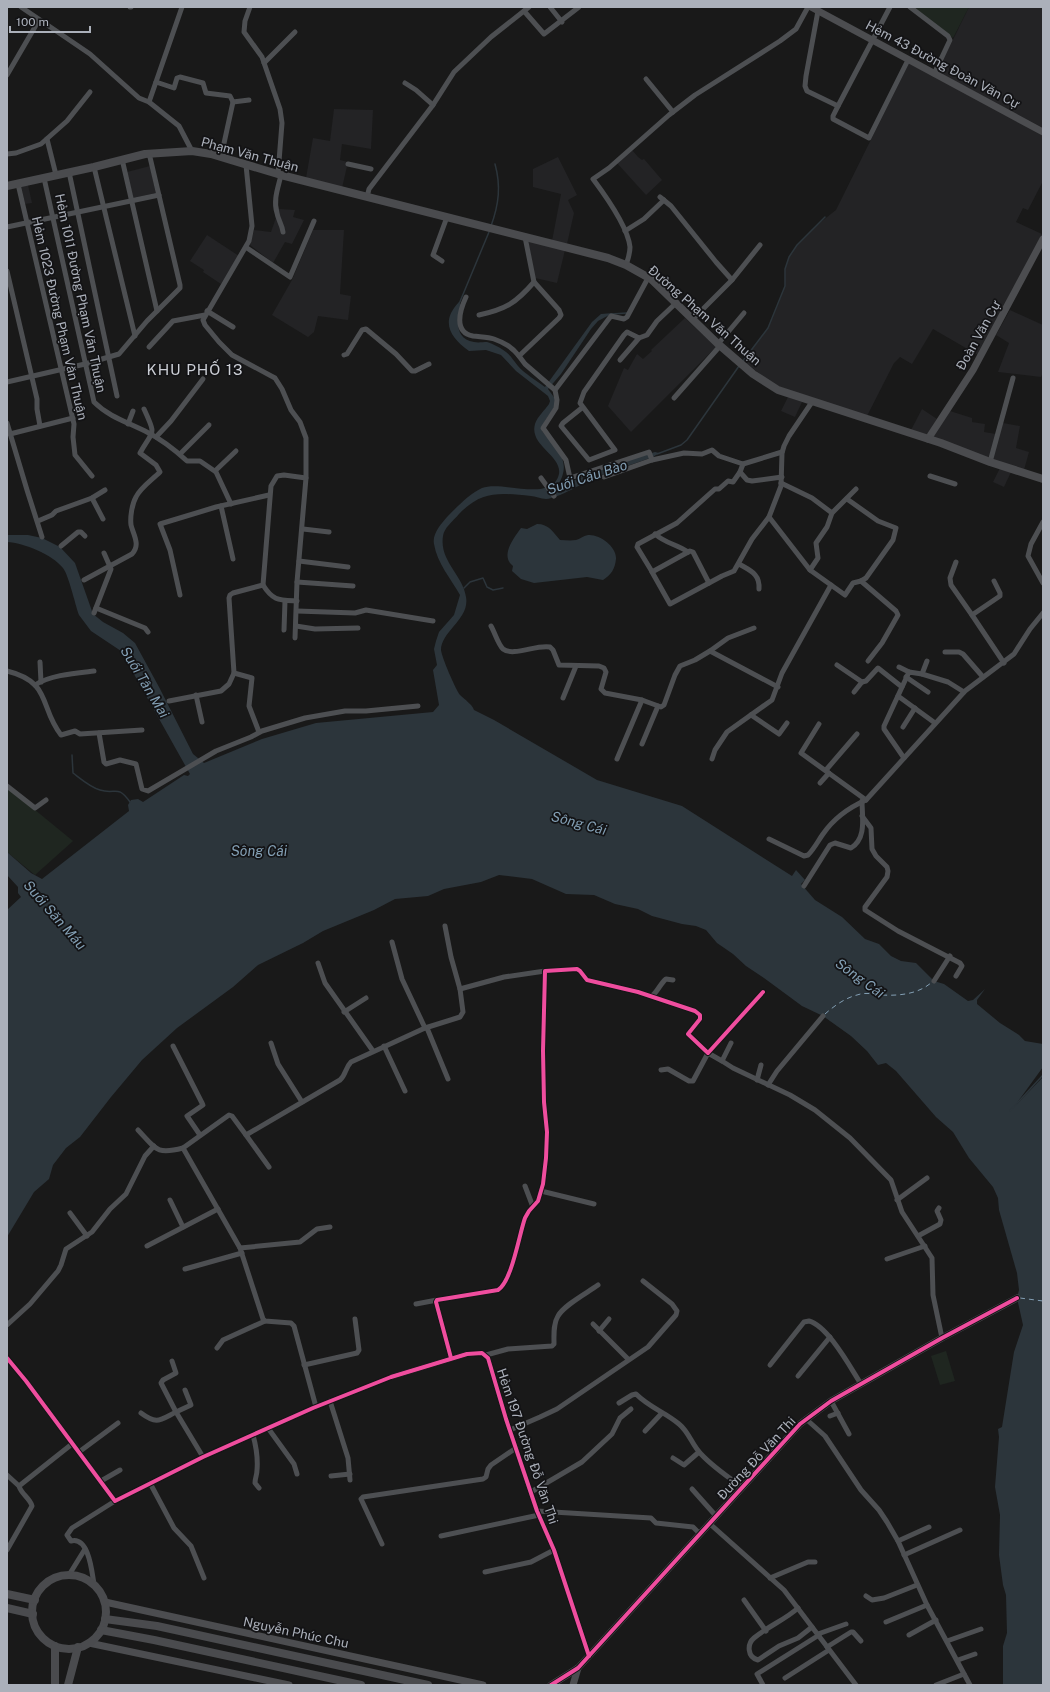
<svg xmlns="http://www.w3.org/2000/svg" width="1050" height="1692" font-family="'Public Sans',sans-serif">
	<rect width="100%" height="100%" fill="#191919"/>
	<g fill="#232325">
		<polygon points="969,7 1043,7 1043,128 937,72"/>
		<polygon points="909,63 1043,135 1043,181 1028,210 1023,208 1016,222 1042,234 978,355 933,329 912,364 900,357 894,363 867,416 780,387 768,380 743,361 768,328 775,312 785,286 785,269 789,257 797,245 812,229 836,210"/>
		<polygon points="334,109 373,110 371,149 342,144 340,160 348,162 342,188 306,178 313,138 330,141"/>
		<polygon points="632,150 638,157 642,160 644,159 662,180 646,195 617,163"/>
		<polygon points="558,157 577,195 568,200 574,213 567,244 552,241 561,194 533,187 533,169"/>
		<polygon points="150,166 156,193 133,198 127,172"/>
		<polygon points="28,185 32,203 25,204 21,186"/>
		<polygon points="279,209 295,210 293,217 304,220 292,244 285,242 273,263 250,245 254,230 271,232"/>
		<polygon points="313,230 344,230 340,294 351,296 348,320 318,316 314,332 308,337 272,315 292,280"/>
		<polygon points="207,235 239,256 221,284 203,272 204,270 190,261"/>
		<polygon points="528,241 565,250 557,283 535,278"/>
		<polygon points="1010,310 1043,325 1043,372 1041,377 998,372 1009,343 996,335"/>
		<polygon points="685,318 716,347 631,432 608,406 624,368 628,370 637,354 643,359 652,351 651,350"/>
		<polygon points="788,397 802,402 795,417 781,411"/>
		<polygon points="922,409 937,419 927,435 911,430"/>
		<polygon points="950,411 972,418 972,422 985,424 984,432 996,434 989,458 932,437"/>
		<polygon points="1003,423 1020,426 1016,448 1029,452 1024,470 992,459"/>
		<polygon points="1000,468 1011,472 1004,487 993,482"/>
	</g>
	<g fill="#1f2620">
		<polygon points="913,7 969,7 953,38"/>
		<polygon points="7,787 73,841 35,875 7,852"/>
		<polygon points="946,1351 955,1381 940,1385 931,1356"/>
	</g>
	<g fill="#2c353b">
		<path d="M459 302 461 305C457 319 454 339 474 342 478 343 483 342 487 342 493 344 501 348 506 352 511 356 514 361 518 366 525 374 536 380 545 387L592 322 601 314 613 313 598 321 591 329 561 374 548 389 556 400C555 412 542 419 542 431 558 451 573 461 557 487L618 463 655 452 659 453 653 457C634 464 615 470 596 477 583 483 559 498 546 499 541 499 535 496 531 496 500 493 482 490 459 514 453 521 444 528 443 536 439 561 463 575 466 597 470 619 441 631 441 650 442 658 455 688 460 695 465 700 472 704 474 710L494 720 597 780 682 806 792 876 796 870 805 880 801 884 815 900 842 917 865 939 879 944 891 956 901 961 916 963 934 981 944 984 968 1001 973 1000 985 989 977 1000V1004L1000 1023 1019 1035 1025 1041 1043 1044V1067L1014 1107 1043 1077V1685H1003V1646L1007 1633 1006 1595 1003 1585 999 1555 1000 1515 995 1487 999 1437 998 1429 1002 1427 1014 1352 1023 1325 1017 1298 1019 1290 1017 1273 999 1210 998 1198 993 1187 969 1158 953 1132 936 1117 896 1071 886 1063 878 1065 867 1051 851 1036 823 1016 802 1006 764 978 746 966 733 954 717 943 706 930 696 926 682 924 652 916 638 909 615 904 594 895 566 894 532 879 499 875 481 882 444 889 428 896 395 899 374 910 323 931 303 943 258 965 233 987 177 1028 142 1060 111 1097 80 1137 66 1148 53 1165 49 1179 34 1192 7 1237V910L21 897 18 893V887L7 875V852L31 873 42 879 129 811 128 805 131 800 138 799 143 802 184 775 188 776 190 774 121 651 91 631 79 615C75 604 69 576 63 568 52 554 24 543 7 542V535H28L42 538 60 547 75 563 93 614 103 622 123 633 135 643 159 687 193 754 204 763 262 739 316 723 433 712 439 705 433 670 437 665 434 649 436 641 439 632 454 615 460 595C451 579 437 563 434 544 432 534 441 524 447 517 457 507 469 494 482 488 501 481 544 499 556 481 571 458 528 448 535 424 537 417 545 410 549 404L550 401 548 396 516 371 501 355 486 350 469 351C450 337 440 322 459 302Z"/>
		<path d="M537 524C549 524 553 532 560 540 565 540 570 541 576 540 580 539 583 536 588 535 600 534 617 547 616 559 615 569 611 575 603 580L587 577 534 583 521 579 512 571 513 566C500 556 513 539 521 528L527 529Z"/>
	</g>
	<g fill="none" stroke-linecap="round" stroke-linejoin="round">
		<g stroke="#2c353b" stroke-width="1.5">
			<path d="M491 226C499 204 501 186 495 164"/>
			<polyline points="459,304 489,232"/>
			<polyline points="611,314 627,313"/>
			<polyline points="743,361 768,328 785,286 785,269 789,257 797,245 825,217"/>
			<polyline points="657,454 681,445 687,440 739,366"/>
			<polyline points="464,588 470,582 483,578 487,587 493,590 503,588"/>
			<path d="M72 755 73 773C81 779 90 787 100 790 116 795 117 784 130 802"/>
			<polyline points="1010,1111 1043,1075"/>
		</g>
		<g stroke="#839fb4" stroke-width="1" stroke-dasharray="5 4" stroke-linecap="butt">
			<path d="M825 1014C834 1006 845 998 857 995 865 992 874 994 882 995 899 996 919 994 932 982"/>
			<polyline points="1020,1298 1043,1301"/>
		</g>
		<g stroke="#4d4f52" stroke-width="5">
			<polyline points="21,7 90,54 139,98 149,102"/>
			<polyline points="130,7 131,7"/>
			<polyline points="182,7 149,102 179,126 192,151"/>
			<polyline points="250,7 245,21 244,32 262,57 280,109 282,123 278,174"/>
			<polyline points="550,7 562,22"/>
			<polyline points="890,7 838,106 833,116 833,119 869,138 908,60"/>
			<polyline points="910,7 948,36 950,40 934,74"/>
			<polyline points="524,11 544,34 579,7"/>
			<polyline points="818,11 806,76 805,86 807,91 838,106"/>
			<polyline points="264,63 295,32"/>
			<polyline points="7,75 39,20"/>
			<polyline points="646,79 673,112"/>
			<polyline points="156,82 174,88 177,78 180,77 203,83 206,93 230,96 233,102 249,100"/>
			<polyline points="405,83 416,90 433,105"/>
			<polyline points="47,139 56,175"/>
			<polyline points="7,154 16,153 41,144 67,121 90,92"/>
			<polyline points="221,157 233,102"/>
			<polyline points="122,159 157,311"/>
			<polyline points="348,164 371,169"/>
			<polyline points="246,165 252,226 249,241 203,320 205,325 219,342 232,355 275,378 282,389 291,410 300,422 306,438 306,478 297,582 295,638"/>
			<polyline points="94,167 135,336"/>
			<polyline points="69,172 117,396"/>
			<path d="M281 175C278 188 273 200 277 213 278 220 282 224 283 232"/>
			<path d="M44 178 94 402C109 417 127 422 145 431 161 439 174 449 187 461H200L216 472 231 504"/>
			<polyline points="18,184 74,424 73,437 75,455 92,476"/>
			<polyline points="367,197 369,189 433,105 454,72 491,37 529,7"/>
			<polyline points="660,197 671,206 716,262 732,280"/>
			<polyline points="7,227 159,195"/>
			<polyline points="625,231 644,219 664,200"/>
			<polyline points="247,248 290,277 314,221"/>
			<polyline points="442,261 433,255 447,217"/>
			<path d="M626 265C628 259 630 254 630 247 628 228 605 195 593 179L609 168 669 115 695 95 780 41 796 29 808 7"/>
			<polyline points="7,271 37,399 37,409 40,426"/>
			<polyline points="648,278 627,317 624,319 611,316 555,390 557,400 556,408 543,428 566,460 570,478 649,452 652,460"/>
			<path d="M466 297C460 310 453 332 473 336 480 337 488 337 494 339 505 343 512 347 519 356L559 318 561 315 559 310 534 282 525 237"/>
			<polyline points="207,311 233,327"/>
			<path d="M479 315C506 309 516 303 534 282"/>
			<polyline points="692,320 732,280 760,245"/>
			<polyline points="718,344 744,313"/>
			<polyline points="149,347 173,321 205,315"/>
			<polyline points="344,355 347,354 362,330 366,329 396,354 412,371 415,371 429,364"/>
			<polyline points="519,356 525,364 555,390"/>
			<polyline points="620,360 639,338 647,335 657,321 675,304"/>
			<polyline points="7,382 85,364 119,354 147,321 180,288 180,285 149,153"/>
			<polyline points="674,398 720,346"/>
			<polyline points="812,402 789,436 784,446 782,453 781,486 769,517 810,570 845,595 853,583 861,581 866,578 893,540 896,528 878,521 847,499"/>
			<polyline points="583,407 563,423 561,426 589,460 615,450 580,403 584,392 624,335 627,332 639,338"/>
			<polyline points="7,423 27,490 42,537"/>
			<polyline points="128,424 133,411"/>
			<polyline points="10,434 73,418"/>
			<polyline points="156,437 171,421 203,379"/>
			<polyline points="180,454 209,425"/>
			<polyline points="990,462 1013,378"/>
			<polyline points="743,464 740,472 747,480 752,481 782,477"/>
			<polyline points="215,471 236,451"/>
			<polyline points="740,472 733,482 728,481 719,489 715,489 677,523 638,544 637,547 651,570 652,572 690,551 693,552 709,583 722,576 734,571 752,539 769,517"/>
			<polyline points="930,476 955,484"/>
			<polyline points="604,477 652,460 684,453 702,454 712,450 719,456 743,464 782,452"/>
			<polyline points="541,478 554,496"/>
			<polyline points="781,483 812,498 832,513 856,489"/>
			<polyline points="92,498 103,519"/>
			<polyline points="221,506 233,559"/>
			<polyline points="38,521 52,515 56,511 92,498 105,490"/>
			<polyline points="1043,522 1031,544 1028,556 1043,583"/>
			<polyline points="303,529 329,532"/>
			<path d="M655 534C666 544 677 544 688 552"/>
			<polyline points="61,546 78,532 81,532 85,536"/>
			<polyline points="299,561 348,567"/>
			<polyline points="956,562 950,578 951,585 972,615 1004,663"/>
			<path d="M739 564C751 571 760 574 759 589"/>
			<polyline points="810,570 818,558 816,543 827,527 832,513"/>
			<polyline points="652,572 670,604 709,583"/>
			<path d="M84 580 132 554C141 545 133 534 131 525 130 517 132 504 136 497 141 487 152 480 160 472L156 465 140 453C153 429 157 437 144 409"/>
			<polyline points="861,581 896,611 898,615 882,643 868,661"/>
			<polyline points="297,582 353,586"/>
			<path d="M263 585C273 601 279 600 297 601"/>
			<polyline points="180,595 170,550 160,524 216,507 269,495"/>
			<polyline points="96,608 145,628 148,632"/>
			<polyline points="297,611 355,613 366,610 433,621"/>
			<polyline points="94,613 111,569 104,553"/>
			<polyline points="972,615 1000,596 1000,593 994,581"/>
			<polyline points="296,626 315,629 358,628"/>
			<path d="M491 626C495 633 498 644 503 649 513 657 537 644 550 647L553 650 559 665 599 666 604 668 606 672 601 689 605 693 642 700 661 707 664 705 675 675 680 666 695 660 710 651 778 687"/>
			<polyline points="284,630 285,601"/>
			<polyline points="710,651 728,638 754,628"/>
			<polyline points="945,652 959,652 963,654 983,677"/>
			<polyline points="927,661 922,674 948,682 964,692"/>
			<polyline points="40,662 41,682"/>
			<polyline points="837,665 862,682"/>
			<polyline points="899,667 909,672"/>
			<path d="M7 671C52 682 39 707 61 735L75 731 80 734 142 730"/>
			<polyline points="234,673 252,678 249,706 259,732"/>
			<polyline points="906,677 928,692"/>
			<path d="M35 685C50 675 77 673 94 671"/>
			<polyline points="854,692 862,682 866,681 878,668 902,687"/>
			<polyline points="196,695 202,722"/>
			<polyline points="898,696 935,723"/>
			<polyline points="563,698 576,666"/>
			<polyline points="169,701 221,691 229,684 234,673 229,598 230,595 233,593 263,585 271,486 277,476 284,475 306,478"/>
			<polyline points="751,715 779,734 787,723"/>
			<polyline points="819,724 801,753 866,800"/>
			<polyline points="903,727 915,708"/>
			<polyline points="99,733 104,762 106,764 120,760 136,764 142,789 148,791 216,751 251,737 262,731 305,718 345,711 366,711 418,706"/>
			<polyline points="642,744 658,706"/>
			<polyline points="904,758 884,729 884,726 909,672 922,674"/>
			<polyline points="617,759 642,700"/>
			<polyline points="712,759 715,750 727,732 772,700 782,673 831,585"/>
			<polyline points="826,770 857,734"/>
			<polyline points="820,783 829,773"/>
			<polyline points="7,786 35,808 46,800"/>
			<polyline points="862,816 871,828 872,849 876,856 887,867 888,871 887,877 865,907 865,910 898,931 960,963 962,966 956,976"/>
			<path d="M769 839 804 856 808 855C814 849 818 841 823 834 834 818 848 808 866 800L965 691 1014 654 1030 629 1043 613"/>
			<path d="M804 886 830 845 835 843 851 848C867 838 862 817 862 801"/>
			<polyline points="445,926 451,957 460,989"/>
			<polyline points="392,942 402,979 425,1028"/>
			<polyline points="318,963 325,983 373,1051"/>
			<polyline points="934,981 950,956"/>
			<path d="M652 996C658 991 660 984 666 979L673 980"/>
			<polyline points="344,1012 366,998"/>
			<polyline points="427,1028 448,1079"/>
			<polyline points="271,1043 278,1064 302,1102"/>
			<polyline points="731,1043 722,1061 733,1068 790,1095 815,1110 850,1138 891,1180 902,1212 932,1258 933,1295 942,1338"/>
			<polyline points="173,1046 202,1103 203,1105 187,1116 200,1135"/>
			<polyline points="384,1046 405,1091"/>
			<polyline points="661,1070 668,1069 689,1081 693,1081 708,1053 722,1061"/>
			<polyline points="757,1080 761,1065"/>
			<polyline points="768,1085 777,1071 823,1016"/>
			<path d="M138 1130C156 1149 156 1155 183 1148L240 1248 263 1319 265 1321 291 1323 294 1326 316 1407"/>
			<polyline points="246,1135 269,1167"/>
			<path d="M183 1148 229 1115 232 1116 246 1135 340 1080C346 1075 345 1068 351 1062L425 1028 460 1017 463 1012 460 989 504 977 545 971"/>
			<polyline points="525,1186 533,1207"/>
			<polyline points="541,1191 594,1204"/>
			<polyline points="170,1200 183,1227"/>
			<polyline points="897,1200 927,1178"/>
			<polyline points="70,1213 87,1236"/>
			<polyline points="918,1236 940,1224 941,1220 937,1211 939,1208"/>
			<polyline points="147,1246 218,1209"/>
			<polyline points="240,1248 300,1242 317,1229 330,1227"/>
			<polyline points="887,1259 925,1246"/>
			<polyline points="185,1269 242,1253"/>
			<polyline points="416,1304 437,1300"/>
			<polyline points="593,1324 628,1359"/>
			<polyline points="7,1325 30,1304 58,1271 61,1265 66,1249 92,1232 110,1209 126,1194 145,1156 154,1146"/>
			<polyline points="599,1331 609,1319"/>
			<polyline points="217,1348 223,1340 265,1321"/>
			<path d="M486 1355 508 1349 552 1346 554 1344C554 1335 553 1324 558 1316 564 1305 587 1293 598 1285"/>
			<polyline points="7,1358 26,1381 115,1501 203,1457 313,1408 391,1377 467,1354 482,1353 488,1358 506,1419 537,1511 554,1550 589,1656"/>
			<path d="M451 1358 436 1302 437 1300 498 1290C512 1281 519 1235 525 1218L529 1211 538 1201 543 1184 546 1158 547 1132 544 1102 543 1051 545 971 577 969 580 971 587 980 638 992 695 1011 700 1015V1019L688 1034 708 1053 763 992"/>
			<polyline points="172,1361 176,1373 163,1380 161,1383 176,1412 191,1405 185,1390"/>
			<polyline points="304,1365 357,1353 359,1350 355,1319"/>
			<path d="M770 1365 804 1322 809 1321C828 1326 850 1367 861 1384"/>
			<polyline points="798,1376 830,1337"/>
			<polyline points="330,1401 348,1458 350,1480"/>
			<polyline points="831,1401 849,1434"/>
			<path d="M619 1403 632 1395 636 1394C650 1408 665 1412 679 1424 689 1432 692 1445 701 1454 713 1467 728 1477 742 1487"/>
			<path d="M141 1413C157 1425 160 1420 176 1412L203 1457"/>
			<polyline points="830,1416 838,1413"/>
			<polyline points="806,1419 825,1436 861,1490 879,1510 887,1522 898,1541 927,1605 970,1685"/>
			<polyline points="268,1428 294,1464 297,1474"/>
			<polyline points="510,1430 540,1417 557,1409 648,1347 676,1315 677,1311 672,1304 643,1281"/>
			<polyline points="645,1431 662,1413"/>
			<path d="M253 1435C256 1446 258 1459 257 1470 257 1475 255 1478 255 1483L259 1488"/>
			<polyline points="79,1452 118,1423"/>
			<polyline points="673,1458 684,1465 699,1452"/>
			<polyline points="7,1475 19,1486 72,1444"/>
			<polyline points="331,1476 350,1474"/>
			<polyline points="101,1481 120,1470"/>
			<polyline points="150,1483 174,1528 191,1546 204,1578"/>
			<polyline points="692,1489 716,1516"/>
			<polyline points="531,1492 582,1462 612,1434 620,1418 631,1409"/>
			<polyline points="537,1511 651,1518 656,1523 693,1527 700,1534"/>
			<polyline points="710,1524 784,1590 856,1685"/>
			<polyline points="441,1536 539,1515"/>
			<polyline points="898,1541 929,1527"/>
			<polyline points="382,1544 361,1499 363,1497 483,1479 486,1477 488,1469 491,1465 516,1448"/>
			<path d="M7 1550 32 1506C30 1498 21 1494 19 1486"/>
			<polyline points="904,1555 960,1530"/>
			<polyline points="485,1572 531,1562 554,1550"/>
			<polyline points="69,1575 85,1549"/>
			<polyline points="770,1578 808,1562 815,1562"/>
			<path d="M94 1584C92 1573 89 1536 71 1541L67 1535 72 1528 115 1501"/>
			<polyline points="866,1596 872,1600 884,1598 917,1585"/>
			<polyline points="744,1600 766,1631"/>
			<path d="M798 1608C785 1620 768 1626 754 1638 747 1644 747 1657 758 1660L779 1646 798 1638 812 1627"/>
			<polyline points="886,1622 927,1605"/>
			<polyline points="818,1634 846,1624"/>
			<polyline points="909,1635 936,1620"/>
			<polyline points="947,1641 981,1629"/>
			<polyline points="827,1647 851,1632 853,1632 861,1641"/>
			<polyline points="958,1660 975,1654"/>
			<polyline points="785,1678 829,1650"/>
			<polyline points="763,1685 757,1674 819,1635"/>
			<polyline points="936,1685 964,1674"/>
		</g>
		<g stroke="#4c4d50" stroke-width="7">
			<polyline points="811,7 1043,132"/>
			<polyline points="928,439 973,370 1043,239"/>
			<polyline points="105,1602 483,1685"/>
			<polyline points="89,1643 289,1685"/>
			<polyline points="551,1685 578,1668 800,1424 831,1401 942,1338 1017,1298"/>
			<polyline points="573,1685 578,1668"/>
		</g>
		<g stroke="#4a4b4e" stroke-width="8">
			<polyline points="7,186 94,167 145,154 192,151 211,154 281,175 608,258 626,265 651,279 717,343 753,374 778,390 941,443 990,462 1043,479"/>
			<circle cx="69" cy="1612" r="37"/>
			<polyline points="7,1594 35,1600"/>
			<polyline points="7,1608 33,1614"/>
			<polyline points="105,1619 157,1626 428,1685"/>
			<polyline points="101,1630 154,1640 361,1685"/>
			<polyline points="55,1646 55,1685"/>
			<polyline points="68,1685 78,1647"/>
		</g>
		<defs>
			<g id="cycleway">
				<polyline points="7,1358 26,1381 115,1501 203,1457 313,1408 391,1377 467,1354 482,1353 488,1358 506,1419 537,1511 554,1550 589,1656"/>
				<path d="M451 1358 436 1302 437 1300 498 1290C512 1281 519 1235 525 1218L529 1211 538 1201 543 1184 546 1158 547 1132 544 1102 543 1051 545 971 577 969 580 971 587 980 638 992 695 1011 700 1015V1019L688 1034 708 1053 763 992"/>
				<polyline points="551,1685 578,1668 800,1424 831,1401 942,1338 1017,1298"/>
			</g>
		</defs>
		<use href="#cycleway" stroke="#131315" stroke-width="6"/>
		<use href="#cycleway" stroke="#ef4d9e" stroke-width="4"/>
	</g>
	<g text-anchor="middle" stroke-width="3.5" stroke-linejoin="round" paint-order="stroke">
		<g font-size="13" fill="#abb0ba" stroke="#131315">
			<text transform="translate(943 64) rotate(28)" y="5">Hẻm 43 Đường Đoàn Văn Cự</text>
			<text transform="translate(250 154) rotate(15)" y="5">Phạm Văn Thuận</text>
			<text transform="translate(81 293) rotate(78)" y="5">Hẻm 1011 Đường Phạm Văn Thuận</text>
			<text transform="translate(705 315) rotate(41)" y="5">Đường Phạm Văn Thuận</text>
			<text transform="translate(60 318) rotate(77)" y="5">Hẻm 1023 Đường Phạm Văn Thuận</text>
			<text transform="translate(978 335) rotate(-61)" y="5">Đoàn Văn Cự</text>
			<text transform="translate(528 1446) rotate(71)" y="5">Hẻm 197 Đường Đỗ Văn Thi</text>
			<text transform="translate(756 1458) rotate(-47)" y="5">Đường Đỗ Văn Thi</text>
			<text transform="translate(296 1632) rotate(12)" y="5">Nguyễn Phúc Chu</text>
		</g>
		<g font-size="14" font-style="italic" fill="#839fb4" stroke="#131315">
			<text transform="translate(587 477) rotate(-18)" y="5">Suối Cầu Bào</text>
			<text transform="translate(145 682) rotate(59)" y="5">Suối Tân Mai</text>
			<text transform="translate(579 823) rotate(15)" y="5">Sông Cái</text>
			<text x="259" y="856">Sông Cái</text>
			<text transform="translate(55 915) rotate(49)" y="5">Suối Săn Máu</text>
			<text transform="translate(860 978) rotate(36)" y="5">Sông Cái</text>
		</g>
		<g font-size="15" letter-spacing="1" fill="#cccfd6" stroke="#131315">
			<text x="195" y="375">KHU PHỐ 13</text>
		</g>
	</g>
	<rect width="1050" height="1692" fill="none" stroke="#abb0ba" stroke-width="16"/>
	<path d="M10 26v6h80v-6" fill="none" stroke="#abb0ba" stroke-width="2"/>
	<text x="16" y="26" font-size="12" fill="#abb0ba" stroke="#131315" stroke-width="3" paint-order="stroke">100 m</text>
</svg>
